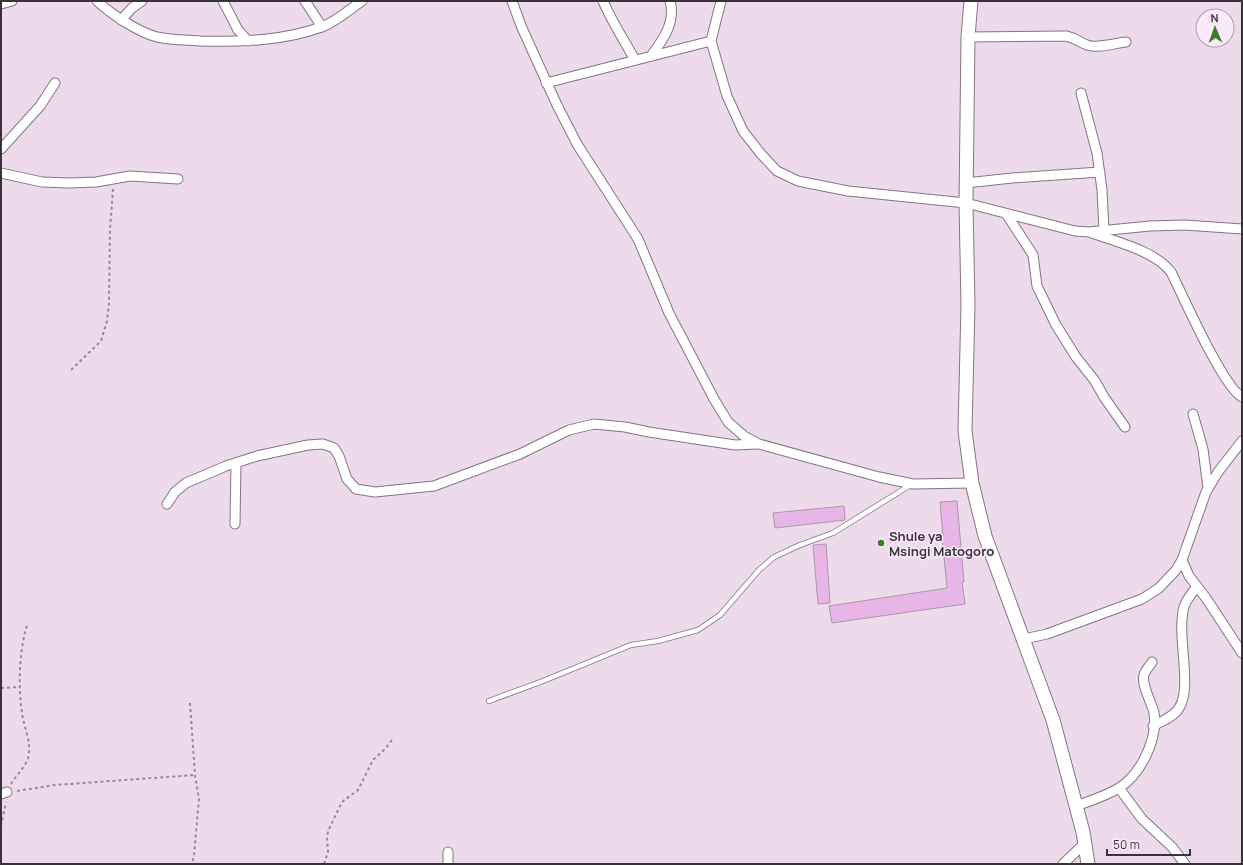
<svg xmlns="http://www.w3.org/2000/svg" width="1243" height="865" font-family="Manrope,sans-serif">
	<rect width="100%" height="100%" fill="#eddbec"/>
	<g fill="#e7b6e6" stroke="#aa99a9">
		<polygon points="957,501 964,582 962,582 965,604 832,623 829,606 947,588 942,537 943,537 940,502"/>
		<polygon points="844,506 845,520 775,528 773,513"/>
		<polygon points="826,544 830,603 818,604 813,545"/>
	</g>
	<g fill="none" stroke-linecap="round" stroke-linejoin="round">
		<defs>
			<polyline id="lane" points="489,701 543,681 631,645 658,641 698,630 720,615 759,570 774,557 800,545 833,533 912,484"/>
			<g id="street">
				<path d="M97 1C111 14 138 32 157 37 171 40 186 40 200 41 241 42 285 41 324 26 337 21 350 9 362 1"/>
				<polyline points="223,1 238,30 248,41"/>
				<polyline points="305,1 322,27"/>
				<polyline points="512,1 522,28 557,105 577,144 638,239 669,313 714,399 728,422 744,436 759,444 879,477 913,484 972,483"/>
				<path d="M603 1C612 22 624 40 635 60"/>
				<polyline points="721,1 711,41 727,96 743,131 761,154 777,171 798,181 848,191 966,203 1075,231 1089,232 1150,226 1185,225 1242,229"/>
				<polyline points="1,4 12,1"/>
				<polyline points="121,20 132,8 142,1"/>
				<path d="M968 37 1066 36C1076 38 1079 42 1087 45 1096 49 1116 43 1126 42"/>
				<path d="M651 56C663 40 676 22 670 1"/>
				<polyline points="546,83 711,41"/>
				<polyline points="1081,93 1097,153 1102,190 1104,230"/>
				<polyline points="1,149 40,106 55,83"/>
				<polyline points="1,173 42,182 69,183 96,182 130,176 178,179"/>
				<polyline points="966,183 1012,178 1100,172"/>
				<polyline points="1007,215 1033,255 1037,286 1056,325 1076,357 1095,381 1104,397 1125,427"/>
				<path d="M1092 233C1117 242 1155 251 1171 272 1183 296 1223 387 1242 397"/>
				<polyline points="1193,414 1203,449 1208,488"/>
				<polyline points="167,504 175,492 186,483 226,466 257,456 308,445 323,444 334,448 339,456 347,479 356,489 375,492 434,486 520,454 569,430 594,424 625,427 649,432 735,445 757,444"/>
				<polyline points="235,524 236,463"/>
				<polyline points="1182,560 1189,576 1206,598 1242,653"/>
				<polyline points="1024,639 1047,634 1142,599 1159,588 1176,570 1182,560 1206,492 1218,472 1242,441"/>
				<path d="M1153 726C1162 721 1174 717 1179 708 1193 688 1176 635 1184 607 1186 600 1193 592 1197 586"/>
				<polyline points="1119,788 1142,819 1172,847 1185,864"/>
				<polyline points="1,794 7,792"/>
				<path d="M1076 806C1090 801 1106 796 1119 788 1141 774 1158 739 1154 713 1152 703 1141 685 1144 675 1145 670 1150 666 1152 662"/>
				<polyline points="448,852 448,864"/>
				<polyline points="1063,864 1085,843"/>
			</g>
			<polyline id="secondary" points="971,1 968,37 966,203 968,305 965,431 972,483 985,536 1053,720 1083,832 1088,864"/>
		</defs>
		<use href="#lane" stroke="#847583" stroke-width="6"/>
		<use href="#street" stroke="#847583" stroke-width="11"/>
		<use href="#secondary" stroke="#847583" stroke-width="15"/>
		<g stroke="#978a96" stroke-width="2" stroke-dasharray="3 3" stroke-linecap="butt">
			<polyline points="71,370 101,341 107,321 109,303 110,230 113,189"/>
			<polyline points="1,688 20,687"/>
			<polyline points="190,703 195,775 199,799 194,855 192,864"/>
			<path d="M11 784C16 775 25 768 28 758 32 742 24 728 22 713 18 685 19 652 27 625"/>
			<polyline points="17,791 55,785 195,775"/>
			<polyline points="1,826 6,802"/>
			<polyline points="324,864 328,852 327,839 328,831 342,802 358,790 373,760 385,749 392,740"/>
		</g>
		<use href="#lane" stroke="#fff" stroke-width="4.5"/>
		<use href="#street" stroke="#fff" stroke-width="9"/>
		<use href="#secondary" stroke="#fff" stroke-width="13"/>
	</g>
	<circle fill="#3a7f22" stroke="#fae9f9" stroke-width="1.5" cx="881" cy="543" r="4"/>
	<g text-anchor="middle" stroke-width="3" stroke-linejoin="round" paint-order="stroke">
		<g font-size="13" font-weight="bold" fill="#393239" stroke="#fae9f9" text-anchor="start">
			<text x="889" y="541">Shule ya<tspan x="889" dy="15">Msingi Matogoro</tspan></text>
		</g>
	</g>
	<rect width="1243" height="865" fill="none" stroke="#393239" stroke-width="4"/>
	<g transform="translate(1215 28) rotate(358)"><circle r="19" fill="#fae9f9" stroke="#ada0ac"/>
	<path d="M0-3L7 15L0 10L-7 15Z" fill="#3a7f22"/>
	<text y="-6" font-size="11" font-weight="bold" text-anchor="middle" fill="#393239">N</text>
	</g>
	<path d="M1107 849v6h83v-6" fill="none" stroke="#393239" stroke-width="2"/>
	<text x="1113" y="849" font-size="12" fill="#393239" stroke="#fae9f9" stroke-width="3" paint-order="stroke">50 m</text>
</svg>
